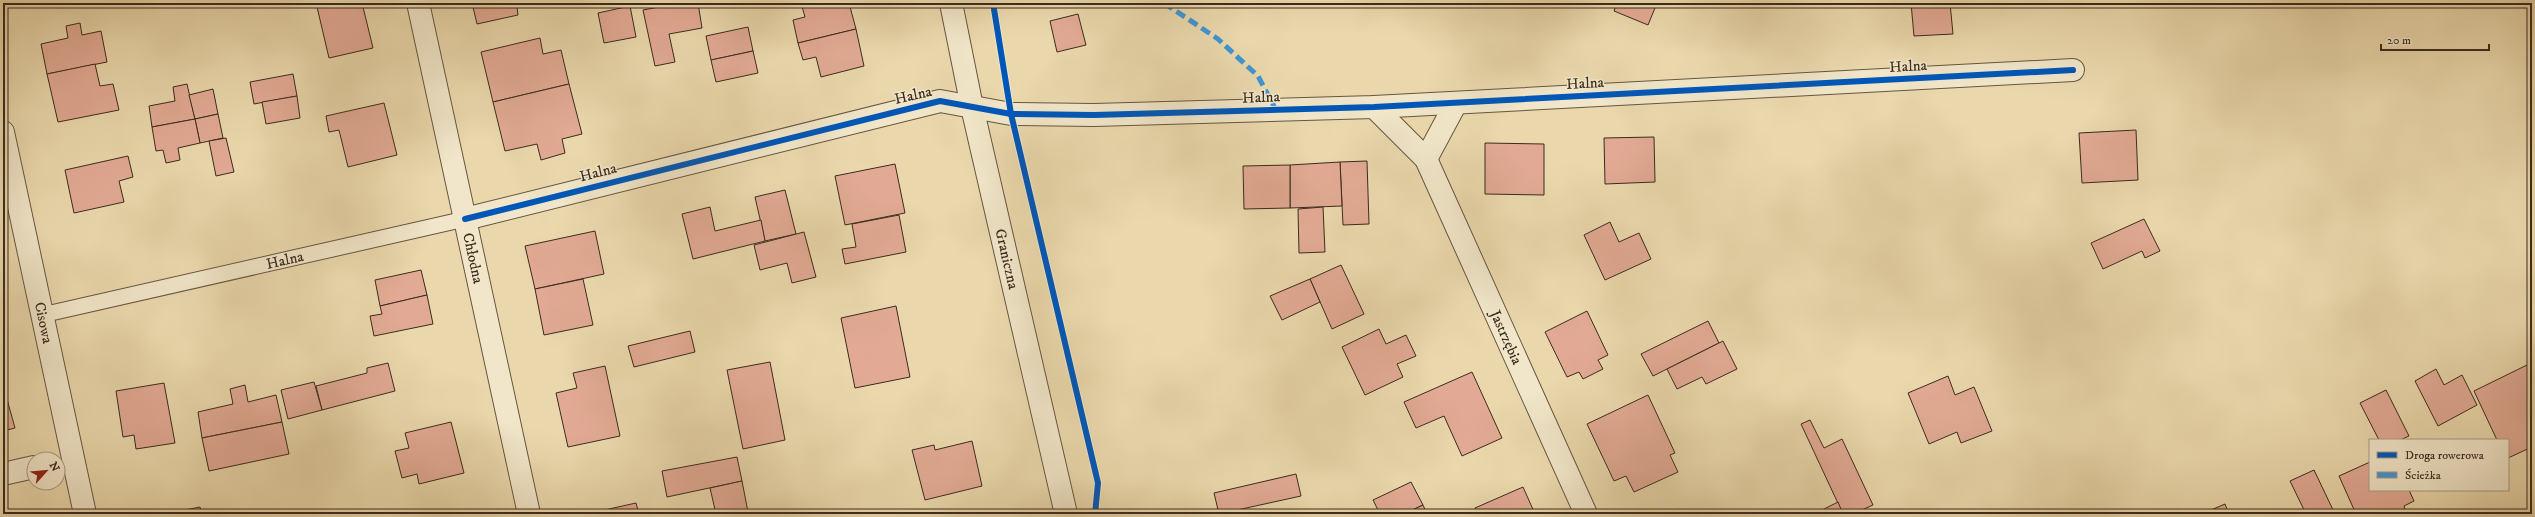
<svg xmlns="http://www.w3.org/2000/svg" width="2535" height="517" font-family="'IM FELL DW Pica',serif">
	<rect width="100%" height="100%" fill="#ead8ac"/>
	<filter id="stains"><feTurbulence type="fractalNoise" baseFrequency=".005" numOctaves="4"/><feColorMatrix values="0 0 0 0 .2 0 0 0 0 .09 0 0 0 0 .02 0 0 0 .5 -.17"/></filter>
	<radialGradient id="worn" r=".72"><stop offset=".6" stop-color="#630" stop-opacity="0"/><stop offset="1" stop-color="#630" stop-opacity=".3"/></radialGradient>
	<g fill="#e2aa94" stroke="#3b2b1d">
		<polygon points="335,3 362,3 373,48 329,58 317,7"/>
		<polygon points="472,3 526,3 527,5 517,7 518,15 477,24"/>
		<polygon points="680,3 698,3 702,28 669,34 675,62 655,66 643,10"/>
		<polygon points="801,3 849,3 856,29 798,43 793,20 805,17"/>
		<polygon points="1617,3 1657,3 1648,25 1614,11"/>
		<polygon points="1911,3 1950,3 1953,34 1914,36"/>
		<polygon points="630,6 636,37 604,43 598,13"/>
		<polygon points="1078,14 1086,45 1057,52 1050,21"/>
		<polygon points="80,23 82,35 101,31 107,62 47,74 41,44 68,38 66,26"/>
		<polygon points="748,27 753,51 711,60 706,36"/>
		<polygon points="856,29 864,66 821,77 816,57 803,60 798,43"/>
		<polygon points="540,38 543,54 561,50 569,84 493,102 481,52"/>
		<polygon points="753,51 758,73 716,82 711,60"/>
		<polygon points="95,64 100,86 113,84 119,110 58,122 47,74"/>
		<polygon points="293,74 297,96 254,104 250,82"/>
		<polygon points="187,84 195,119 152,127 149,106 175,101 173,87"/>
		<polygon points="569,84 582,134 562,139 565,153 541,160 537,144 505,151 493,102"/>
		<polygon points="213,89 218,114 195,119 189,95"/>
		<polygon points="297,96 300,118 266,124 262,102"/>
		<polygon points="384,103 397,155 348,167 339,130 329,132 326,116"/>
		<polygon points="218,114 223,138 200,143 195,119"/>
		<polygon points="195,119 200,143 178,148 180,160 166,163 163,150 156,151 152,127"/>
		<polygon points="2136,130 2138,180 2082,183 2079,133"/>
		<polygon points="1654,137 1655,182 1605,184 1604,138"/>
		<polygon points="226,138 234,172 216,176 209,141"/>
		<polygon points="1485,143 1544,144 1544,195 1485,194"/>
		<polygon points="128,156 133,177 119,181 124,202 74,213 65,170"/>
		<polygon points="1367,161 1369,224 1343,225 1340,162"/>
		<polygon points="1340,162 1342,206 1290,208 1290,165"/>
		<polygon points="895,164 905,213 845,225 835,176"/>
		<polygon points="1290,165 1290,208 1244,209 1243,166"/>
		<polygon points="785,190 796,234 765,241 755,197"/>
		<polygon points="710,207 715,231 761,220 765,241 693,259 682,214"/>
		<polygon points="1323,207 1325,252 1299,253 1298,209"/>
		<polygon points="899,215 906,252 845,264 842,249 856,247 852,224"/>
		<polygon points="2144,219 2160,251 2145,258 2142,251 2103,269 2091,243"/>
		<polygon points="1610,222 1619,242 1639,233 1651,259 1605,280 1584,235"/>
		<polygon points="595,231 604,274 535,289 525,246"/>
		<polygon points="804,232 816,277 792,283 787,263 760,270 754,245"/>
		<polygon points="1341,265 1364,314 1332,329 1310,279"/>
		<polygon points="421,270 427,295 380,306 375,280"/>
		<polygon points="583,279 593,325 544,335 535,289"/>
		<polygon points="1310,279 1320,302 1282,320 1270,296"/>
		<polygon points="427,295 433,324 374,336 370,316 382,314 380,306"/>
		<polygon points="896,306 910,377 855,388 841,318"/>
		<polygon points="1587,311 1608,355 1598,360 1603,369 1583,379 1579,372 1567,377 1545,332"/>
		<polygon points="1708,321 1719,343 1653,376 1641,354"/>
		<polygon points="1379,329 1386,344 1406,335 1416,356 1397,364 1403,377 1365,395 1342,347"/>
		<polygon points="690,331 695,352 634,367 628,346"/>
		<polygon points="1723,341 1737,369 1706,384 1702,377 1677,389 1667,369"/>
		<polygon points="770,362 785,440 743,449 727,370"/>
		<polygon points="388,363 395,391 322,410 316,386 367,373 367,368"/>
		<polygon points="2527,365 2532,376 2532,447 2508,458 2508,440 2497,440 2474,391"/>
		<polygon points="605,366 620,436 568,447 556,393 577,388 573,373"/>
		<polygon points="2436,369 2444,385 2462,375 2477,405 2438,426 2415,381"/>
		<polygon points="1472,372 1502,438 1462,456 1444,416 1416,428 1404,402"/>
		<polygon points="1948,376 1955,395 1974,387 1992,431 1961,443 1957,432 1929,444 1908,393"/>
		<polygon points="314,382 322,410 288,419 281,390"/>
		<polygon points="164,383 175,443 136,449 134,435 123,437 116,391"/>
		<polygon points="245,385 248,402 276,395 282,422 202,438 198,412 233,404 230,389"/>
		<polygon points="2386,390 2409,436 2400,440 2379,440 2360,403"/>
		<polygon points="5,392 15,428 3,431 3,393"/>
		<polygon points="1648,395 1675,453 1670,455 1678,472 1634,492 1626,476 1614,481 1587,424"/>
		<polygon points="1810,420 1824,448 1842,439 1873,505 1853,514 1843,514 1801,424"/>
		<polygon points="282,422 289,454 209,471 202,438"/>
		<polygon points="451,422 464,473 419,484 417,474 402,478 395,451 409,448 405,433"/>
		<polygon points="972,441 982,486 925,500 912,450 934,445 935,450"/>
		<polygon points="737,457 742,481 667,497 662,471"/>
		<polygon points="2370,462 2370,490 2409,490 2414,501 2404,506 2406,512 2396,514 2394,510 2384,514 2356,514 2339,476"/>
		<polygon points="2314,470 2335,514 2306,514 2290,481"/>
		<polygon points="1296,474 1301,496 1219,514 1214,493"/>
		<polygon points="742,481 748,512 716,514 710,488"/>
		<polygon points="1411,482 1423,505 1404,514 1380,514 1373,500"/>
		<polygon points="1523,487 1535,514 1477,514 1475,508"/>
		<polygon points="1838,502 1843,514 1814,514"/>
		<polygon points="636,503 639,514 592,514 591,513"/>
		<polygon points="2225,504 2229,514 2212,514 2211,510"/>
		<polygon points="1423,505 1427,514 1404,514"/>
		<polygon points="200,507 202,514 165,514"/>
		<polygon points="1679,509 1681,514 1667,514"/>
	</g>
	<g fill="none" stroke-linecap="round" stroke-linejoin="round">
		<defs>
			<g id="service">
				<path id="s1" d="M42 315 465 219"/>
			</g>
			<g id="minor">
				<path id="s2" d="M418 3 529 514"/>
				<path id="s3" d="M951 3 972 107 1066 514"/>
				<path id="s4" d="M1374 107 1426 159 1586 514"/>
				<path id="s5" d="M3 132 85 514"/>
				<polyline points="1426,159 1456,103"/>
				<polyline points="465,219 940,101 1011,114 1094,115 1374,107 2073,70"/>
				<polyline points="3,474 34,467"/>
			</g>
		</defs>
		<use href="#service" stroke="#675641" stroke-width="17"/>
		<use href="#minor" stroke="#675641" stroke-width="24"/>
		<use href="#service" stroke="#f1e6c9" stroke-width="15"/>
		<use href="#minor" stroke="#f1e6c9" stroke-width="22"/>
		<polyline stroke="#3e96d5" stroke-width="5" stroke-dasharray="10 5" stroke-linecap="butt" points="1164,3 1218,39 1258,76 1276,110"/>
		<defs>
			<g id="cycleway">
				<polyline points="993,3 1011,114 1098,483 1095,514"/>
				<polyline points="465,219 940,101 1011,114 1094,115 1374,107 2073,70"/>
			</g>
		</defs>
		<use href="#cycleway" stroke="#f1e6c9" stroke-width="8"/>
		<use href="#cycleway" stroke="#0057b8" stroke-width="6"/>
	</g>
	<g text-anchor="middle" stroke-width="3" stroke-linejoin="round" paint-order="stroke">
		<g font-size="15" fill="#3b2b1d" stroke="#f1e6c9">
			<text transform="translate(1908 66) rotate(-3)" y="5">Halna</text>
			<text transform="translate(1585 83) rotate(-3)" y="5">Halna</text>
			<text transform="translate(913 95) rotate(-13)" y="5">Halna</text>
			<text transform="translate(1261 97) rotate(-2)" y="5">Halna</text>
			<text transform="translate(598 172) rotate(-14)" y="5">Halna</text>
			<text dy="5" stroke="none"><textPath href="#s2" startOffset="261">Chłodna</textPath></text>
			<text dy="5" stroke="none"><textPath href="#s3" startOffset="262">Graniczna</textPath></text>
			<text dy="5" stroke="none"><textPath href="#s1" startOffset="249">Halna</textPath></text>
			<text dy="5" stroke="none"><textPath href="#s5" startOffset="195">Cisowa</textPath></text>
			<text dy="5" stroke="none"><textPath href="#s4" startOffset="269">Jastrzębia</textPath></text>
		</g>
	</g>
	<rect width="2535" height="517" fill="none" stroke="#ead8ac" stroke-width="16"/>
	<rect x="4" y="4" width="2527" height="509" fill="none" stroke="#3b2b1d" stroke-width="2"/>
	<rect x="8" y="8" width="2519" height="501" fill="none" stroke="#3b2b1d"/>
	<rect x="2369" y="439" width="140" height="52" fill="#f1e6c9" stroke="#a89b84"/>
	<rect x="2377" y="452" width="20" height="6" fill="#0057b8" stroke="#a89b84"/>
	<text x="2405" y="459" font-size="12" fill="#3b2b1d">Droga rowerowa</text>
	<rect x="2377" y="472" width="20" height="6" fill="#3e96d5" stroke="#a89b84"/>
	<text x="2405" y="479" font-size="12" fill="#3b2b1d">Ścieżka</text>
	<g transform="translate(46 471) rotate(63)"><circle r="19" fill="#f1e6c9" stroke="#a89b84"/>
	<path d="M0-3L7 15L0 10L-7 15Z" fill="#8f2418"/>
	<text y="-6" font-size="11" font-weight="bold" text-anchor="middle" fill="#3b2b1d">N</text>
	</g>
	<path d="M2381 44v6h108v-6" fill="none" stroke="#3b2b1d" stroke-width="2"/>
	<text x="2387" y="44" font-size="12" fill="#3b2b1d" stroke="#f1e6c9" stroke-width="3" paint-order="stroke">20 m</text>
	<rect width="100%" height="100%" filter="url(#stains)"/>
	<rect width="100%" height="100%" fill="url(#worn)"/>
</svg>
